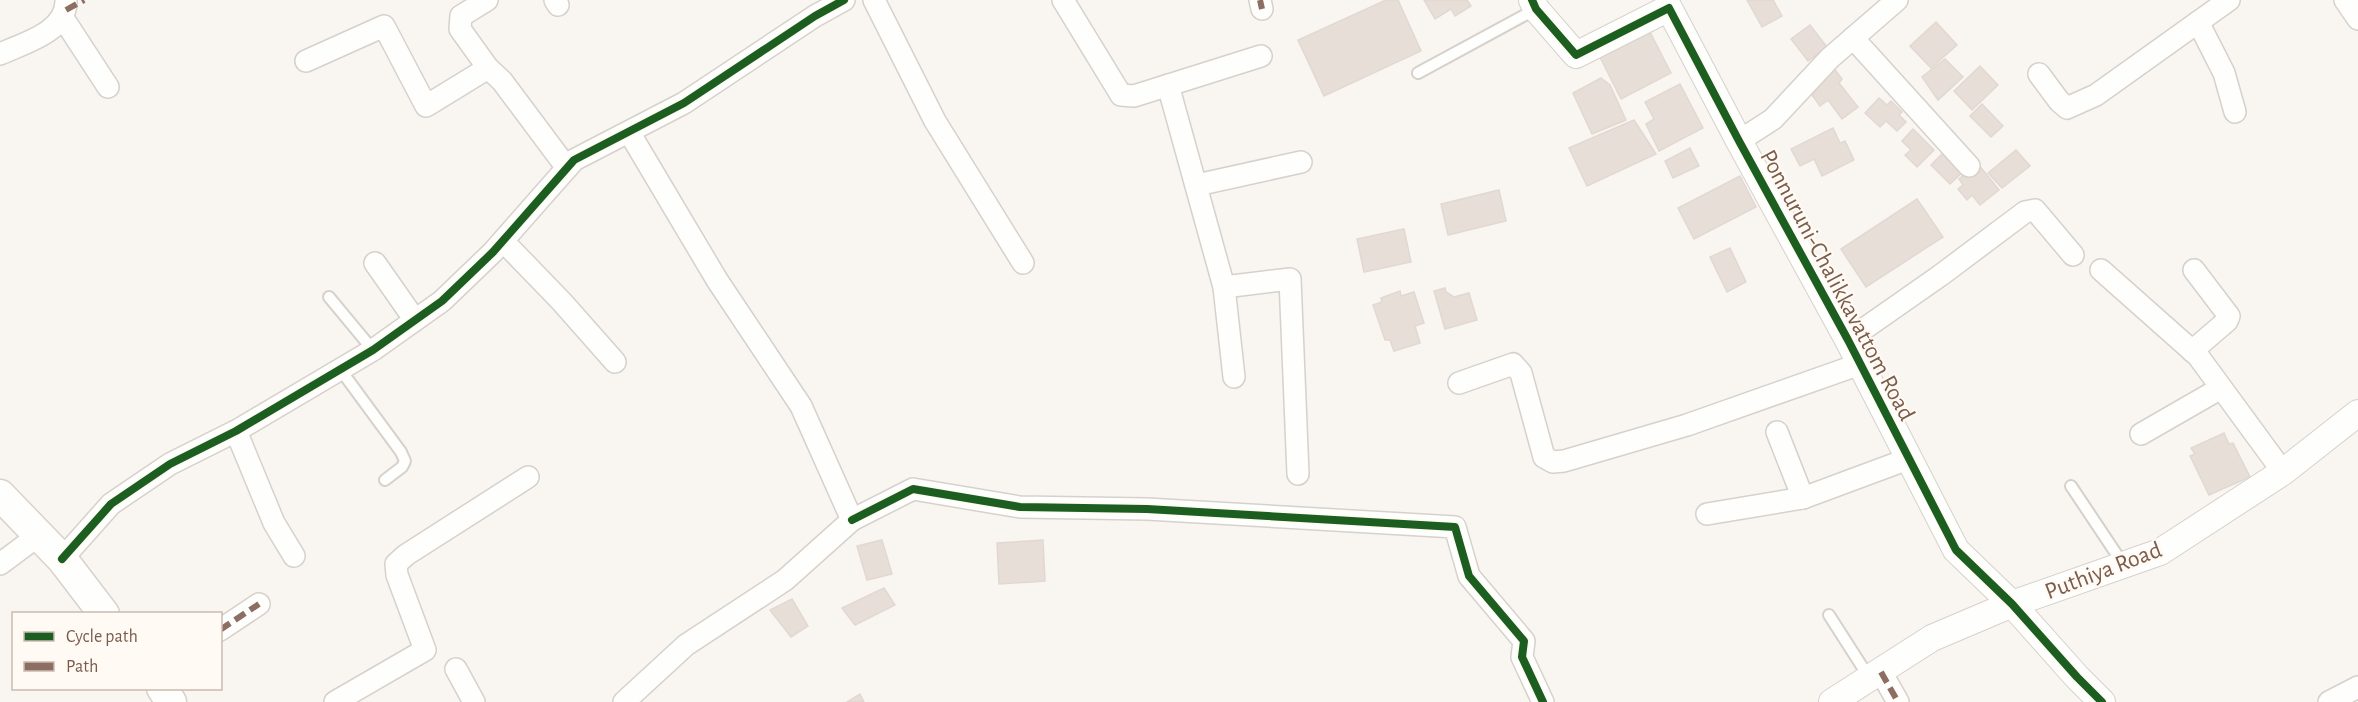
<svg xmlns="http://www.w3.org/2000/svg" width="2358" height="702" font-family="'Alegreya Sans',sans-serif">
	<rect width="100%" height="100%" fill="#f9f5f0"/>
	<g fill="#e6ded7" stroke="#e2d8d2" stroke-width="1.5">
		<polygon points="1386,0 1398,0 1421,51 1324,96 1298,40"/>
		<polygon points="1424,0 1467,0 1471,6 1455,16 1451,9 1435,19"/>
		<polygon points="1747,0 1773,0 1782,16 1762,27"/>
		<polygon points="1936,22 1957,45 1931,68 1910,46"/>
		<polygon points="1810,25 1827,47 1808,61 1791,39"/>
		<polygon points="1650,32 1671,73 1621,99 1600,57"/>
		<polygon points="1945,59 1963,77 1938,100 1922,77"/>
		<polygon points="1980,66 1998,85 1972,110 1954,91"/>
		<polygon points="1833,67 1842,79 1839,83 1858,107 1842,119 1828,100 1820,106 1812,95"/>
		<polygon points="1601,78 1610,85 1626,120 1592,134 1573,93"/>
		<polygon points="1680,84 1703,128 1659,151 1646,124 1654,119 1645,102"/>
		<polygon points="1879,98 1887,105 1891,101 1902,112 1899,115 1906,122 1897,131 1886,121 1880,127 1865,113"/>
		<polygon points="1982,104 2003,126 1991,137 1970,116"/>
		<polygon points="1634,120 1656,154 1587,186 1569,148"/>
		<polygon points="1833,128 1840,143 1845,141 1854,160 1822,176 1814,159 1800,166 1791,149"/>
		<polygon points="1913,129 1934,150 1917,167 1905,155 1911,150 1902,141"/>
		<polygon points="1690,148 1699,166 1673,178 1665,161"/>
		<polygon points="2016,150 2030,166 2002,188 1988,173"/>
		<polygon points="1943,153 1953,163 1966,169 1950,184 1931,165"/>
		<polygon points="1978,164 1999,190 1980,205 1972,195 1967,200 1958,189 1963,185 1959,179"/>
		<polygon points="1740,176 1756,207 1694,239 1678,208"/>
		<polygon points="1499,190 1506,221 1448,235 1441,204"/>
		<polygon points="1917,199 1943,237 1866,287 1841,249"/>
		<polygon points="1404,229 1411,262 1364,272 1357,239"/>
		<polygon points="1730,248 1746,282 1727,292 1710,257"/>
		<polygon points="1445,288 1446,292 1454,297 1469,293 1477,320 1445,329 1434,291"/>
		<polygon points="1400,291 1401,296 1414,292 1424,323 1415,326 1420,343 1394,351 1390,340 1385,340 1373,305 1382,302 1381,298"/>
		<polygon points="2224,433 2229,444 2233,443 2250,477 2209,495 2190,456 2195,454 2191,448"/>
		<polygon points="882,540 892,574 867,580 857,546"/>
		<polygon points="1043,540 1045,581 999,584 997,543"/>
		<polygon points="884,588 895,605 855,625 842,608"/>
		<polygon points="792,599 808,626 791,637 770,610"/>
		<polygon points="860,694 864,702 847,702"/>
	</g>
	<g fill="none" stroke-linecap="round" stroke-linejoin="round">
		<defs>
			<g id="service">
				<polyline points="1418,73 1536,9"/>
				<polyline points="329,297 373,350"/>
				<polyline points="340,369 401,452 405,461 402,467 385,480"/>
				<polyline points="2071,486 2123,564"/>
				<polyline points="1829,615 1870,679"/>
			</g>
			<g id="minor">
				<polyline points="487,0 461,16 460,29 488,68 502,81 567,168"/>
				<polyline points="555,0 558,5"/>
				<polyline points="874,0 935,121 1023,263"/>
				<polyline points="1063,0 1121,95 1134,96 1261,56"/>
				<polyline points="1260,0 1262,9"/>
				<polyline points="2345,0 2358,19"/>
				<polyline points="63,18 108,87"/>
				<polyline points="2198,22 2224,73 2235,112"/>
				<polyline points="1853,38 1969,166"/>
				<path d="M0 54C24 43 67 32 66 0"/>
				<polyline points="306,61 384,26 426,106 488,68"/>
				<polyline points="2039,74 2059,101 2067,108 2096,95 2229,0"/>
				<polyline points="1168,85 1224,287 1234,377"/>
				<polyline points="1739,141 1773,119 1830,58 1897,0"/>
				<polyline points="1197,185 1301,162"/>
				<polyline points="503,241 562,302 615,362"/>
				<polyline points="375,263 415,320"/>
				<polyline points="2101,270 2198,356 2283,472"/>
				<polyline points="1224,287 1290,279 1298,474"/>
				<polyline points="1848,340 1941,275 2025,212 2035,210 2073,255"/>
				<polyline points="2192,351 2227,321 2229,316 2194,270"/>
				<polyline points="1459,383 1513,364 1521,373 1544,457 1553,462 1564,461 1687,425 1860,364"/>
				<polyline points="236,431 274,523 294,556"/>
				<polyline points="1777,432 1803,498"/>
				<polyline points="2141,434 2221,388"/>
				<polyline points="1707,514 1803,498 1908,459"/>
				<polyline points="852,520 913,489 1020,507 1147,509 1455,527 1469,576 1524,641 1522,657 1543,702"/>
				<polyline points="62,559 111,504 170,464 236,431 373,350 442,301 493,252 574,160 684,103 815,16 844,0"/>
				<polyline points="0,564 39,535"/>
				<polyline points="220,630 259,604"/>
				<polyline points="456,669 474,702"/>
				<polyline points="1881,672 1898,702"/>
				<polyline points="335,702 425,650 397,575 396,564 406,555 528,477"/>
				<polyline points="624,702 686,645 785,580 852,520 801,406 717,280 629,132"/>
				<polyline points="2329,702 2358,687"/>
			</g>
			<g id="tertiary">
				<polyline points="1532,0 1536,9 1576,55 1669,8 1739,141 1848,340 1956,550 2012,604 2077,677 2102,702"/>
				<polyline points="1832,702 1932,638 2012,604 2160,552 2283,472 2358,413"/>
			</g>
			<g id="secondary">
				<polyline points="0,495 62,559 104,614"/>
				<polyline points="162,688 171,702"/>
			</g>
		</defs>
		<use href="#service" stroke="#d7d1cb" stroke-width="14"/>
		<use href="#minor" stroke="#d7d1cb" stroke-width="24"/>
		<use href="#tertiary" stroke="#d7d1cb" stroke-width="28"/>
		<use href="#secondary" stroke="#d9d2cb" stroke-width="33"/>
		<use href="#service" stroke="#fefefd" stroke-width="10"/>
		<use href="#minor" stroke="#fefefd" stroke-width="21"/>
		<use href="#tertiary" stroke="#fefefd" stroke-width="26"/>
		<use href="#secondary" stroke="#fefefd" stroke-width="30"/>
		<g stroke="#8d6e63" stroke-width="6" stroke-dasharray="12 6" stroke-linecap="butt">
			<polyline points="1260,0 1262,9"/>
			<polyline points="66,10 84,0"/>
			<polyline points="220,630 259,604"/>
			<polyline points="1881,672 1898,702"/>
		</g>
		<defs>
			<g id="cycleway">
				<polyline points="1532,0 1536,9 1576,55 1669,8 1739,141 1848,340 1956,550 2012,604 2077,677 2102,702"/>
				<polyline points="852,520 913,489 1020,507 1147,509 1455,527 1469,576 1524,641 1522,657 1543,702"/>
				<polyline points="62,559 111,504 170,464 236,431 373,350 442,301 493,252 574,160 684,103 815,16 844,0"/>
			</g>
		</defs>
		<use href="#cycleway" stroke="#fffaf3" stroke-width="11"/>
		<use href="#cycleway" stroke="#1b5e20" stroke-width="8"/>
	</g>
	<g text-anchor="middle" stroke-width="4.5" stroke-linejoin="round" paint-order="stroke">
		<g font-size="24" fill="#7a5c4d" stroke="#fffaf3">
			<text transform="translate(1838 285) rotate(62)" y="8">Ponnuruni-Chalikkavattom Road</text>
			<text transform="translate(2103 570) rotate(-21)" y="8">Puthiya Road</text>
		</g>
	</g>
	<rect x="12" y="612" width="210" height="78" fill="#fffaf3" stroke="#cabbb1" stroke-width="1.5"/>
	<rect x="24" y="632" width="30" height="9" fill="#1b5e20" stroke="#cabbb1" stroke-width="1.5"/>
	<text x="66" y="642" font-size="18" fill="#7a5c4d">Cycle path</text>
	<rect x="24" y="662" width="30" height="9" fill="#8d6e63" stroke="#cabbb1" stroke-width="1.5"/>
	<text x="66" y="672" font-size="18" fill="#7a5c4d">Path</text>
</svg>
